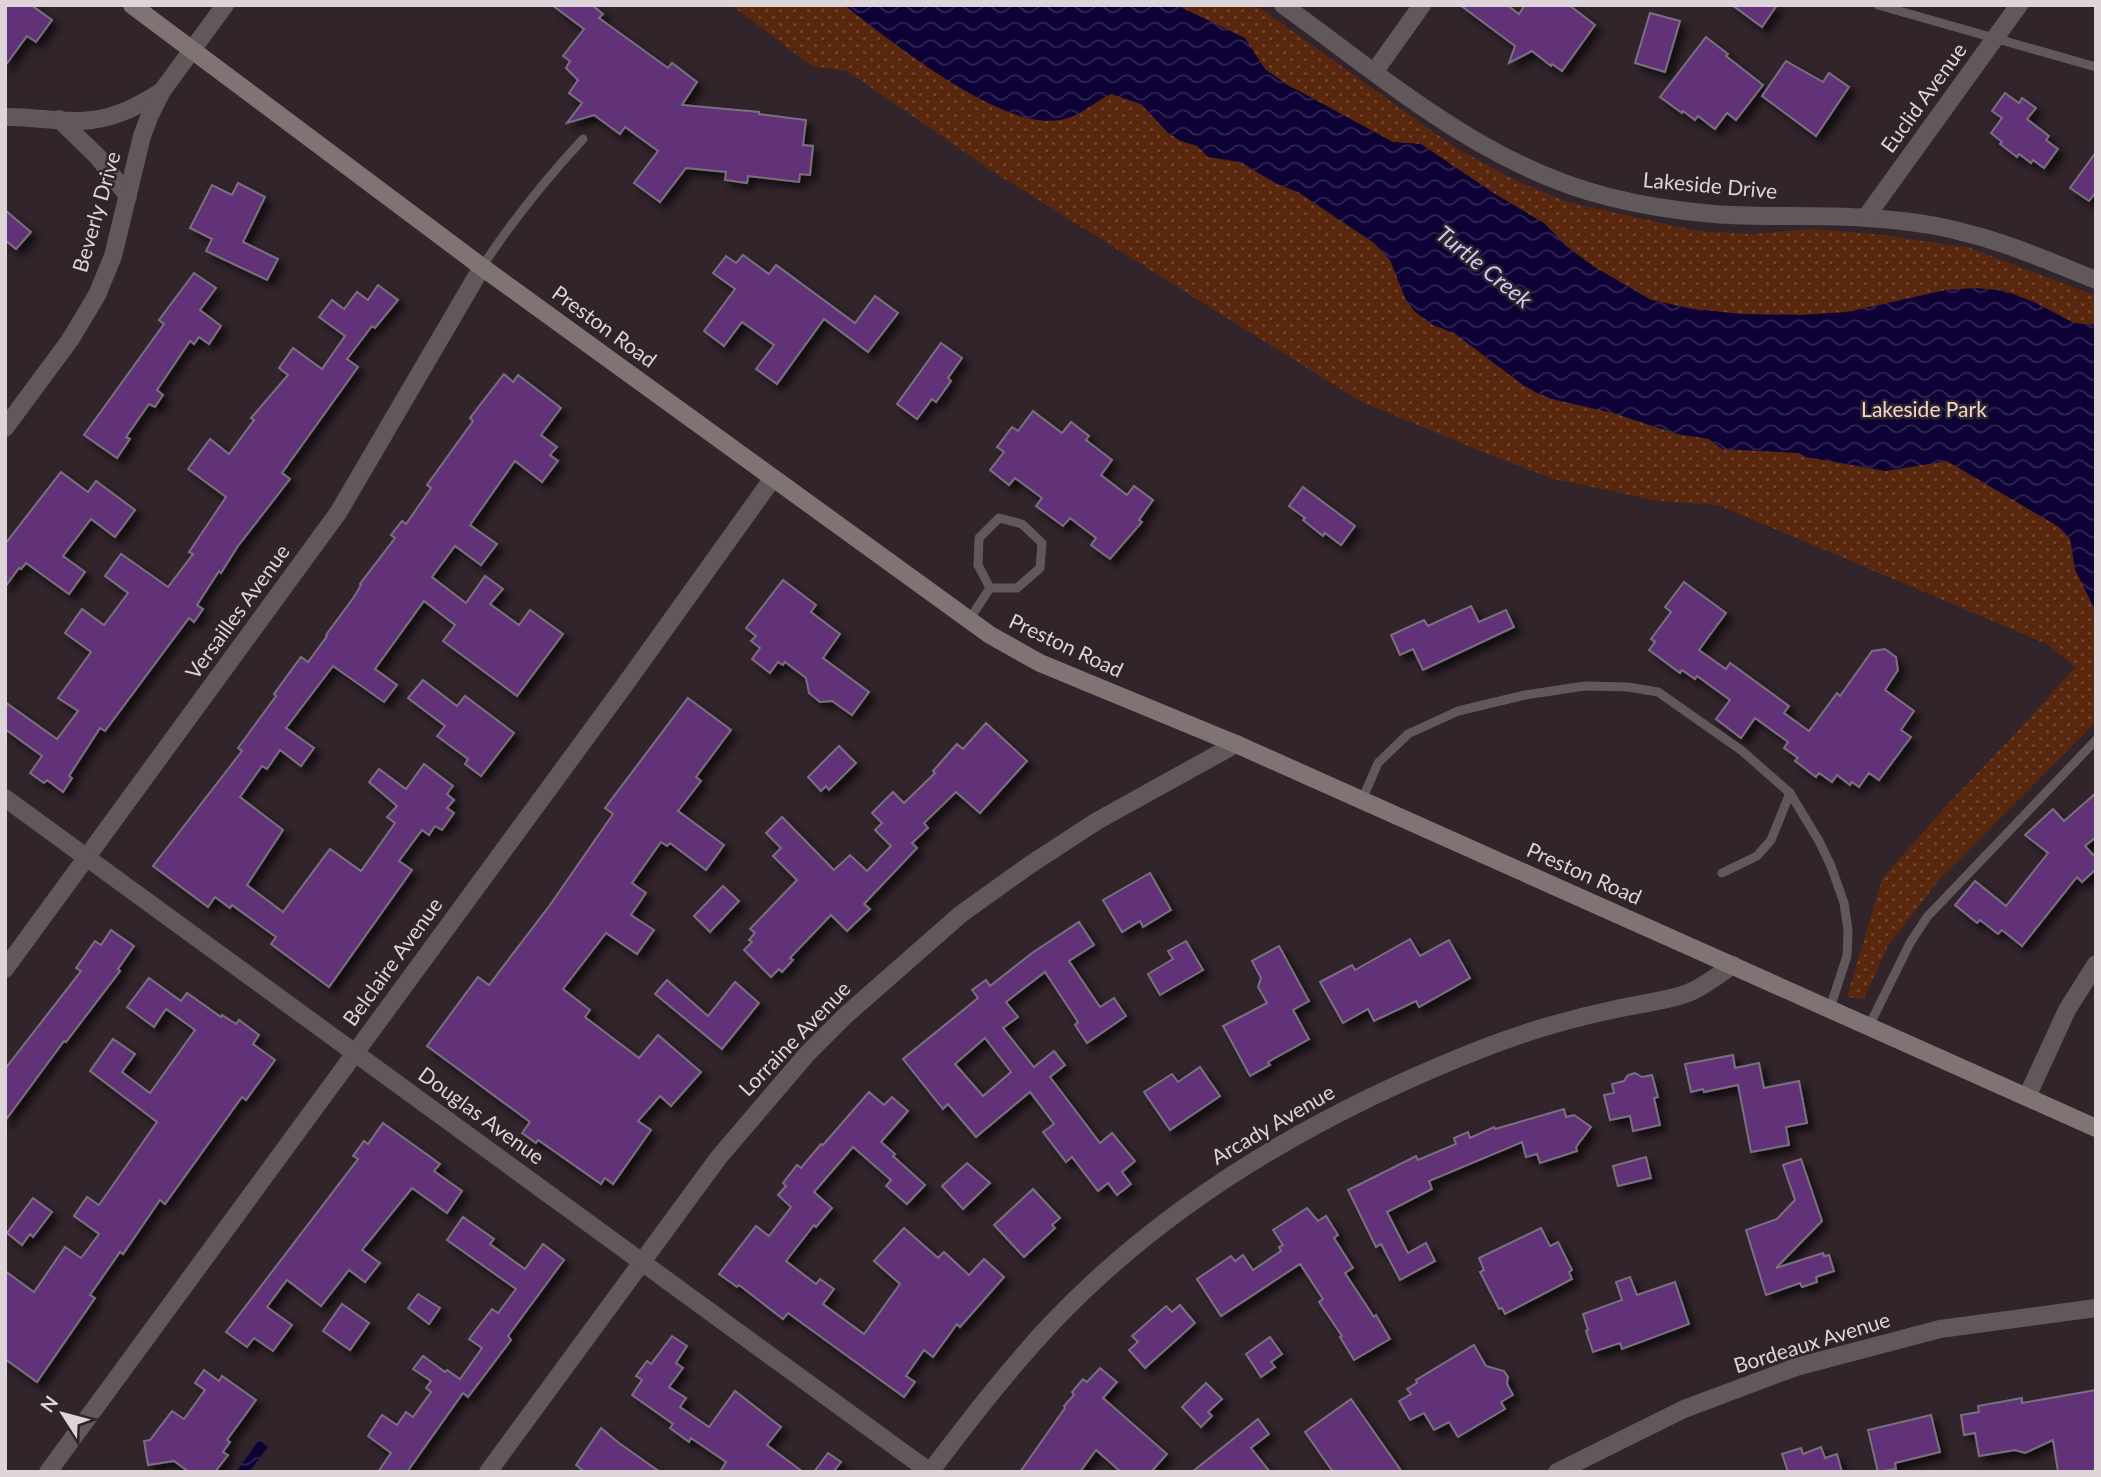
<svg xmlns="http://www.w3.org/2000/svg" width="2101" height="1477" font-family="Lato,sans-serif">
	<defs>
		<pattern id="park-dots" width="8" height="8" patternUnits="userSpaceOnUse" patternTransform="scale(1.75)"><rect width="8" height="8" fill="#58270d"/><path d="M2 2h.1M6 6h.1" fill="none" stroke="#704530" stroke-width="1.8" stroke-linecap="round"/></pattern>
		<pattern id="water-waves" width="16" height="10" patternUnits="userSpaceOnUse" patternTransform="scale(1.75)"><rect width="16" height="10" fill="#0d0136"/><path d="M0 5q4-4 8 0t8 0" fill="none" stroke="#302552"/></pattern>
		<filter id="shadow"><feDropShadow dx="6" dy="6" stdDeviation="3.5" flood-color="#0009"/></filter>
	</defs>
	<rect width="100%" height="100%" fill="#31242b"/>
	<polygon fill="url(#park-dots)" points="731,5 1256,5 1456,148 1513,179 1567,202 1697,231 1751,234 1812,229 1884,235 1970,248 2096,296 2096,722 1939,880 1888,946 1864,999 1847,997 1882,879 1946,806 2017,732 2075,667 2047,644 1718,505 1659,501 1554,479 1485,453 1360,401 995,173 847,71 812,66"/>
	<g fill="url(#water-waves)">
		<path d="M844 5H1176L1245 38 1265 69 1286 84 1393 142 1421 144 1495 194 1544 223 1566 246 1593 266 1651 300 1693 309 1742 314 1800 315 1847 312 1946 290 1976 288 2006 291 2036 303 2074 323 2096 325V612L2075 569 2070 539 2059 527 1947 461 1886 471 1806 457 1799 453 1722 449 1709 439 1677 434 1613 413 1552 399 1537 393 1523 385 1454 333 1433 325 1414 311 1405 298 1390 260 1374 243 1298 192 1277 184 1240 162 1208 157 1197 146 1181 141 1168 133 1141 104 1111 94C1094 102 1078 118 1059 120 1000 130 890 40 844 5Z"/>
		<polygon points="259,1440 268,1447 249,1472 236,1472"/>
	</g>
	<g fill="#623378" stroke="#79707e" stroke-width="2" fill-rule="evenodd" filter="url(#shadow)">
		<polygon points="5,5 31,5 52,20 36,42 27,36 5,66"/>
		<polygon points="552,5 592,5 603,14 599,18 668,68 672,63 697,82 682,105 759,112 759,114 806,120 803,145 813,146 810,175 800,174 799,182 748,176 747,183 725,180 726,172 686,168 660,202 634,183 658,151 625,127 620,134 594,115 567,123 582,103 569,93 578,80 566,68 570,61 563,56 584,29"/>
		<polygon points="1460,5 1507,5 1519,14 1525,5 1569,5 1595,25 1562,71 1552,64 1551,66 1532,51 1509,63 1515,46"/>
		<polygon points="1732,5 1777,5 1762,27"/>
		<polygon points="1650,13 1680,21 1665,72 1635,63"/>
		<polygon points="1706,37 1728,54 1726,56 1763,85 1736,120 1727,113 1715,129 1698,116 1695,120 1683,111 1682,113 1660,97"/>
		<polygon points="1786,61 1823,82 1829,73 1849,87 1816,136 1762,96"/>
		<polygon points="2005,93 2019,103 2022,98 2036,108 2027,119 2049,136 2046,140 2058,149 2044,168 2033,160 2031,163 2019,154 2017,157 2000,144 2002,142 1991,133 2002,118 1992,111"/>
		<polygon points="2096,152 2096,192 2089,201 2070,188"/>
		<polygon points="238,183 265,197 243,242 278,259 267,280 206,251 212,239 190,228 212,185 232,195"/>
		<polygon points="5,210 31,232 16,249 5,240"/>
		<polygon points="743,255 769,274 776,265 855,323 875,296 898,313 868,352 824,319 777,384 756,369 774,345 742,322 724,346 704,331 735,289 713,273 726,256 736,263"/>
		<polygon points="194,273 216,288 200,310 221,326 209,344 199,337 194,344 190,341 157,390 163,395 155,407 149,404 126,437 130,439 117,458 84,435 164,324 159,320"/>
		<polygon points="378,285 398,300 375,328 372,326 347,359 358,367 282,473 290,479 238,546 221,573 219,571 197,605 203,609 194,622 189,618 105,731 100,728 69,776 72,778 63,792 47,780 44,783 30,773 42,756 5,729 5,702 57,739 78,711 58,698 91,652 65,633 82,609 104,625 128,593 105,576 121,554 168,587 193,554 189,552 226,497 188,469 210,439 229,454 254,420 251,418 288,375 279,368 293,348 322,369 345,336 319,317 332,300 344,309 357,292 368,300"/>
		<polygon points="941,343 962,358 948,378 951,381 936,402 932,399 917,419 897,404"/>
		<polygon points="504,374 513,382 518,375 561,408 541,435 557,447 550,455 558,461 542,482 515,461 470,525 497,544 481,565 455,546 432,577 466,603 485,576 503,589 490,604 519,625 530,610 563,634 517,696 443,641 455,625 424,601 375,669 397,685 384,702 333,666 286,728 314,748 301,766 280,750 267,769 262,766 240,797 283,830 247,885 283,912 330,849 361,871 395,823 387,817 397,806 369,782 379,769 406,789 424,764 453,786 447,794 454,800 447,808 454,813 442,830 435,826 429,835 422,830 399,861 412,870 329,987 271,944 276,937 232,905 230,908 215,897 208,907 153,866 242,751 238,748 276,696 274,694 301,657 308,662 327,636 326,635 354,597 361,585 360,584 395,538 391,535 402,521 406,524 431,488 427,485 473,421 470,418"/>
		<polygon points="1033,411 1062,433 1071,422 1089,436 1086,440 1112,460 1101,475 1127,495 1134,486 1153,500 1139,520 1142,522 1110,559 1091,545 1096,538 1070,518 1063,526 1036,506 1042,498 1015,478 1009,485 990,470 1004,452 997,447 1012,427 1018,431"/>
		<polygon points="61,472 88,492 96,481 135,510 115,537 91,519 63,556 85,572 69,594 26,563 21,569 19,568 5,587 5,544"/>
		<polygon points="1303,487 1355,526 1341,545 1325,533 1323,536 1303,520 1305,518 1289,506"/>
		<polygon points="783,580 816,605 811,612 840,634 823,658 869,692 852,715 832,701 820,702 809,693 806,678 785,662 783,665 778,662 770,673 752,659 760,648 751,641 756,636 746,628"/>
		<polygon points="1684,582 1726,613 1699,650 1726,669 1730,663 1789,706 1784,713 1809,731 1837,693 1840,696 1872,651 1885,649 1896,657 1898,670 1885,690 1914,711 1901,730 1911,737 1879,780 1869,773 1859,787 1852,782 1850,785 1837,775 1832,782 1819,773 1816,777 1795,761 1798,758 1784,748 1788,742 1755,718 1741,738 1716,719 1730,700 1697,676 1695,679 1682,670 1680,673 1649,650 1655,642 1651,639 1671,612 1665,607"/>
		<polygon points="1471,606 1479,622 1506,610 1514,627 1423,670 1413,649 1400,655 1391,635 1424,620 1428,626"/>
		<polygon points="423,680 457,706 465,696 514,733 481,776 465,764 468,759 437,736 445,726 408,698"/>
		<polygon points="688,698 731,730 696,777 701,781 678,811 724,845 706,870 670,843 667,846 661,842 632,883 646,893 631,915 654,930 637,954 606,933 563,989 590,1010 585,1017 639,1058 658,1035 701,1072 671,1106 660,1096 638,1121 651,1130 613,1184 605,1178 601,1184 538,1140 536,1143 522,1133 530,1122 427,1046 478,977 489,985 550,905 613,814 605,808"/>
		<polygon points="986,723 1027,761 980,813 956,792 924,823 928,828 912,843 917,848 864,904 870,909 847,931 831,915 790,958 793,960 782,972 779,969 771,977 744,950 752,942 749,940 755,933 750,929 797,880 773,856 781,848 766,833 782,817 834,870 850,855 867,871 891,846 875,830 882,823 872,813 893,792 904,803 935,773 933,771 957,744 963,749"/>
		<polygon points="839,746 856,763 829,790 826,786 821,791 808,777"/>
		<polygon points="2096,793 2096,837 2085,846 2096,858 2096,869 2082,882 2077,877 2022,946 2002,930 1998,934 1980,920 1977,923 1955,905 1975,881 2006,906 2048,853 2025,835 2053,809 2064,821"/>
		<polygon points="1150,873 1171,910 1143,927 1140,921 1122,932 1103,900"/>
		<polygon points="723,886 739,901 710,932 694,916"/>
		<path d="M1079 922 1094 945 1069 961 1100 1007 1114 998 1126 1016 1087 1043 1075 1025 1078 1022 1045 972 1006 1002 1018 1017 1003 1028 1034 1067 1054 1051 1065 1065 1050 1077 1100 1143 1112 1133 1135 1161 1122 1172 1131 1184 1117 1195 1108 1183 1098 1191 1072 1157 1066 1162 1043 1132 1054 1124 1030 1092 976 1137 948 1104 943 1109 903 1059 978 998 972 990 986 980 990 986 1032 953ZM985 1038 1011 1072 983 1096 955 1064Z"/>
		<polygon points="111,930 134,946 118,969 120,971 66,1042 64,1041 5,1121 5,1069 81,971 76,968 95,941 101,945"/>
		<polygon points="1410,939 1420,956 1449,940 1470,978 1419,1007 1416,1001 1374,1021 1368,1009 1343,1023 1320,982 1352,965 1355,970"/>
		<polygon points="1186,941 1203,970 1160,995 1148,974 1173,959 1168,951"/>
		<polygon points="1279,946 1309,1001 1293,1010 1309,1039 1268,1062 1270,1065 1250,1076 1223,1026 1267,1003 1258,987 1261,978 1252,961"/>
		<polygon points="149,978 181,1001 187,993 221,1017 222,1015 236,1024 239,1020 259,1035 253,1044 275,1060 246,1100 242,1097 165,1204 160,1200 123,1254 120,1252 90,1295 95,1298 37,1382 5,1359 5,1271 34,1292 65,1247 81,1258 99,1234 74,1216 87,1197 99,1205 157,1122 90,1071 113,1039 135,1054 122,1072 150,1093 195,1030 166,1009 154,1027 127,1007"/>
		<polygon points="667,980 708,1016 735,982 759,1003 722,1049 655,994"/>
		<polygon points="1733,1055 1735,1068 1759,1063 1764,1088 1799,1081 1807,1123 1786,1127 1789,1145 1751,1152 1738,1085 1704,1092 1703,1089 1691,1092 1685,1064"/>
		<polygon points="1200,1067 1220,1096 1170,1130 1144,1092 1172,1074 1178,1082"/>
		<polygon points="1635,1073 1642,1077 1652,1075 1658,1097 1654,1098 1660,1125 1633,1131 1630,1116 1610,1120 1604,1095 1614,1093 1612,1084 1624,1081 1628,1075"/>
		<polygon points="869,1092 884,1105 892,1097 908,1111 881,1142 895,1154 893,1156 925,1185 907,1204 886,1186 891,1180 853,1147 814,1192 832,1208 816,1227 814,1225 786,1261 816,1284 820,1279 834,1289 823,1304 864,1334 900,1284 874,1261 904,1228 938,1258 944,1252 969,1275 984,1259 1004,1277 960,1327 957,1324 933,1357 924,1350 906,1376 915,1382 904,1397 788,1313 783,1319 739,1285 737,1287 719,1274 756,1226 769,1236 791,1207 778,1195 786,1186 783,1183 797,1165 801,1168 821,1144 823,1145"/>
		<polygon points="1564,1109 1566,1117 1574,1115 1591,1127 1576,1147 1577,1151 1540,1163 1537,1154 1526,1157 1522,1142 1429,1181 1432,1189 1387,1212 1408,1253 1426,1243 1435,1261 1400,1280 1381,1244 1376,1247 1348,1190 1416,1156 1418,1160 1456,1144 1454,1138 1468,1132 1470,1138 1494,1127 1495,1129"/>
		<polygon points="383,1123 440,1164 434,1171 462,1191 447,1213 412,1188 362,1250 380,1263 365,1282 349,1270 321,1306 287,1280 267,1307 292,1325 273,1351 254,1338 247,1347 226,1332 358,1159 353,1156 364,1141 368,1144"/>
		<polygon points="1646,1157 1651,1178 1618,1186 1613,1166"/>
		<polygon points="1801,1159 1822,1221 1776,1268 1823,1253 1824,1256 1829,1255 1834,1271 1816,1277 1817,1282 1802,1287 1800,1283 1766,1295 1746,1230 1777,1219 1795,1200 1783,1165"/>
		<polygon points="967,1163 990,1183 963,1209 942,1186"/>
		<polygon points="1033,1189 1060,1218 1052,1225 1055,1228 1024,1257 994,1225"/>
		<polygon points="33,1198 52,1212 33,1237 30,1234 22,1245 7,1233"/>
		<polygon points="1307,1208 1318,1221 1326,1216 1338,1235 1334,1238 1353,1268 1345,1273 1374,1317 1376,1315 1390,1339 1354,1360 1340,1337 1342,1336 1319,1302 1323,1299 1300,1264 1221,1316 1197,1279 1231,1256 1235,1261 1243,1255 1253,1270 1281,1251 1279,1247 1283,1245 1273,1230"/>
		<polygon points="463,1217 494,1239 490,1244 525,1269 543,1244 564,1260 508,1336 511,1340 468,1397 463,1393 407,1472 378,1472 391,1453 368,1436 382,1415 397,1425 406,1412 413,1417 431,1392 426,1388 431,1381 413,1369 423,1356 445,1372 447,1370 460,1379 482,1348 469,1339 492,1309 498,1313 516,1289 447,1240"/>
		<polygon points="1541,1228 1550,1246 1558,1242 1572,1270 1569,1272 1572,1279 1505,1314 1502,1308 1499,1309 1480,1272 1484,1270 1479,1258"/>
		<polygon points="1630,1277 1637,1295 1675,1282 1689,1324 1622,1349 1620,1343 1593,1352 1586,1331 1588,1330 1583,1314 1622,1300 1616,1282"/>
		<polygon points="418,1294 440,1308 429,1324 408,1308"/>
		<polygon points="342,1304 369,1323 350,1350 323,1331"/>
		<polygon points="1180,1305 1195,1323 1145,1368 1129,1350 1138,1342 1132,1336 1166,1306 1172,1312"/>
		<polygon points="672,1336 687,1346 676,1363 683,1368 669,1387 686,1398 680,1407 709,1427 735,1391 781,1427 767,1445 803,1472 720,1472 726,1462 691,1438 689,1442 670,1428 673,1424 632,1395 642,1380 636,1376 647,1361 651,1364"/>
		<polygon points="1270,1337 1282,1354 1271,1362 1275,1367 1261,1377 1246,1354"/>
		<polygon points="1474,1345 1486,1366 1504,1371 1508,1377 1507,1384 1513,1395 1501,1402 1505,1409 1458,1437 1449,1422 1434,1430 1424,1413 1410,1420 1399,1401 1411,1394 1407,1389 1417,1383 1416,1380"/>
		<polygon points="1100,1368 1117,1382 1103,1398 1167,1454 1151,1472 1121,1472 1096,1450 1080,1472 1020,1472 1065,1408 1064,1406 1074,1395 1072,1392 1083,1379 1087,1382"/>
		<polygon points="204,1370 219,1381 222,1376 256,1400 227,1440 230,1442 223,1452 228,1455 215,1472 189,1472 174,1461 148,1465 144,1441 150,1440 172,1411 184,1419 205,1390 195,1383"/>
		<polygon points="1206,1383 1222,1399 1208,1412 1212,1416 1201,1427 1182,1407"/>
		<polygon points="2096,1390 2096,1472 2058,1472 2053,1440 2025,1453 2015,1450 1979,1456 1975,1433 1964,1435 1961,1415 1979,1412 1978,1406 2022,1398 2022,1403"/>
		<polygon points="1351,1399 1402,1472 1333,1472 1305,1432"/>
		<polygon points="1931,1415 1940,1452 1895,1463 1896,1469 1878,1472 1868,1430"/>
		<polygon points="1258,1419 1269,1434 1251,1448 1270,1472 1192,1472"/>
		<polygon points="601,1428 619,1443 660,1472 585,1472 576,1465"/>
		<polygon points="1821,1447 1825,1458 1837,1454 1842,1472 1788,1472 1782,1454 1801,1448 1803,1454"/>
		<polygon points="828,1453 841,1462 833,1472 814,1472"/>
	</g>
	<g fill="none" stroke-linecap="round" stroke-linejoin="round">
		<g stroke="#615859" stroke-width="9">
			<polyline points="1878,5 2096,67"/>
			<path d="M482 267C512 221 546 179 583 139"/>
			<polyline points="969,620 990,588 978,565 979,538 999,518 1022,524 1042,543 1040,568 1017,588 990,588"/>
			<polyline points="1362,800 1378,763 1408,734 1458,711 1525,695 1585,686 1628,687 1658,692 1741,750 1790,793 1819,841 1831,866 1844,903 1848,930 1847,956 1830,1008"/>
			<polyline points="1722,873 1757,856 1771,840 1790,793"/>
			<polyline points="1869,1026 1910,943 1927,917 2096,740"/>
		</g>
		<g stroke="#615859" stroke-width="18">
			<path d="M1283 5C1386 79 1484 166 1609 197 1644 206 1678 211 1714 214 1765 218 1816 214 1867 218 1900 220 1934 224 1966 233 2011 244 2053 263 2096 280"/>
			<polyline points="1375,71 1422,5"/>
			<path d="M5 117C34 116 64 124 92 120 118 117 140 105 162 91"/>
			<polyline points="59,119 98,157 128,196"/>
			<polyline points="1866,217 2019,5"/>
			<polyline points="5,969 338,513 482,267"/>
			<polyline points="2027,1097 2067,1010 2096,964"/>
			<polyline points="48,1472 624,686 773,478"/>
			<polyline points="488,1472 719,1157 807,1054 846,1015 961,914 1031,864 1097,821 1236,744"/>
			<path d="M930 1472C969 1421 1007 1371 1051 1324 1172 1196 1326 1109 1489 1046 1531 1030 1573 1018 1616 1009 1639 1004 1666 1001 1688 993 1704 987 1719 974 1733 965"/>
			<polyline points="1557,1472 1684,1409 1796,1367 1940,1329 2096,1308"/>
		</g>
		<g stroke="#615859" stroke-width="18">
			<polyline points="5,428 70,340 97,295 113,256 142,136 150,115 162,91 225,5"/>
			<polyline points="5,798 930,1472"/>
		</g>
		<polyline stroke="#807373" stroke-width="18" points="132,5 482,267 990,635 1040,663 1236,744 2096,1128"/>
	</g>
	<g text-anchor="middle" stroke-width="5" stroke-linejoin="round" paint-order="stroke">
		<g font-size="21" fill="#ded5da" stroke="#31242b">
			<text transform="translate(1924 98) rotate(-54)" y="7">Euclid Avenue</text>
			<text transform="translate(1710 186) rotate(5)" y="7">Lakeside Drive</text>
			<text transform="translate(97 212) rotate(-74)" y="7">Beverly Drive</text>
			<text transform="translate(604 327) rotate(36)" y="7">Preston Road</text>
			<text transform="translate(238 612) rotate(-54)" y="7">Versailles Avenue</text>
			<text transform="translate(1066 646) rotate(25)" y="7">Preston Road</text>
			<text transform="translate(1584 874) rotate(24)" y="7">Preston Road</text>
			<text transform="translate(393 962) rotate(-54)" y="7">Belclaire Avenue</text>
			<text transform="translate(795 1039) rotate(-46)" y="7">Lorraine Avenue</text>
			<text transform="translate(481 1116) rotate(36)" y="7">Douglas Avenue</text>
			<text transform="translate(1273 1125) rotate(-30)" y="7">Arcady Avenue</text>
			<text transform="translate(1812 1343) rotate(-17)" y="7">Bordeaux Avenue</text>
		</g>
		<g font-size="21" fill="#eed7cc" stroke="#31242b">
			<text x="1924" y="417">Lakeside Park</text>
		</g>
		<g font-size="23" font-style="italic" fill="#c9cbf6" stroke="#31242b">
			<text transform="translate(1484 267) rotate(39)" y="8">Turtle Creek</text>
		</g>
	</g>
	<rect width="2101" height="1477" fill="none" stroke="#ded5da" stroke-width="14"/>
	<g transform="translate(63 1414) rotate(306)" stroke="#31242b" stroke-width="5" paint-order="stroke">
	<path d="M0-5L12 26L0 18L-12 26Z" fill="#ded5da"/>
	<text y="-10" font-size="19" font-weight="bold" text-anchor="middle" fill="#ded5da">N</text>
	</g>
</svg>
